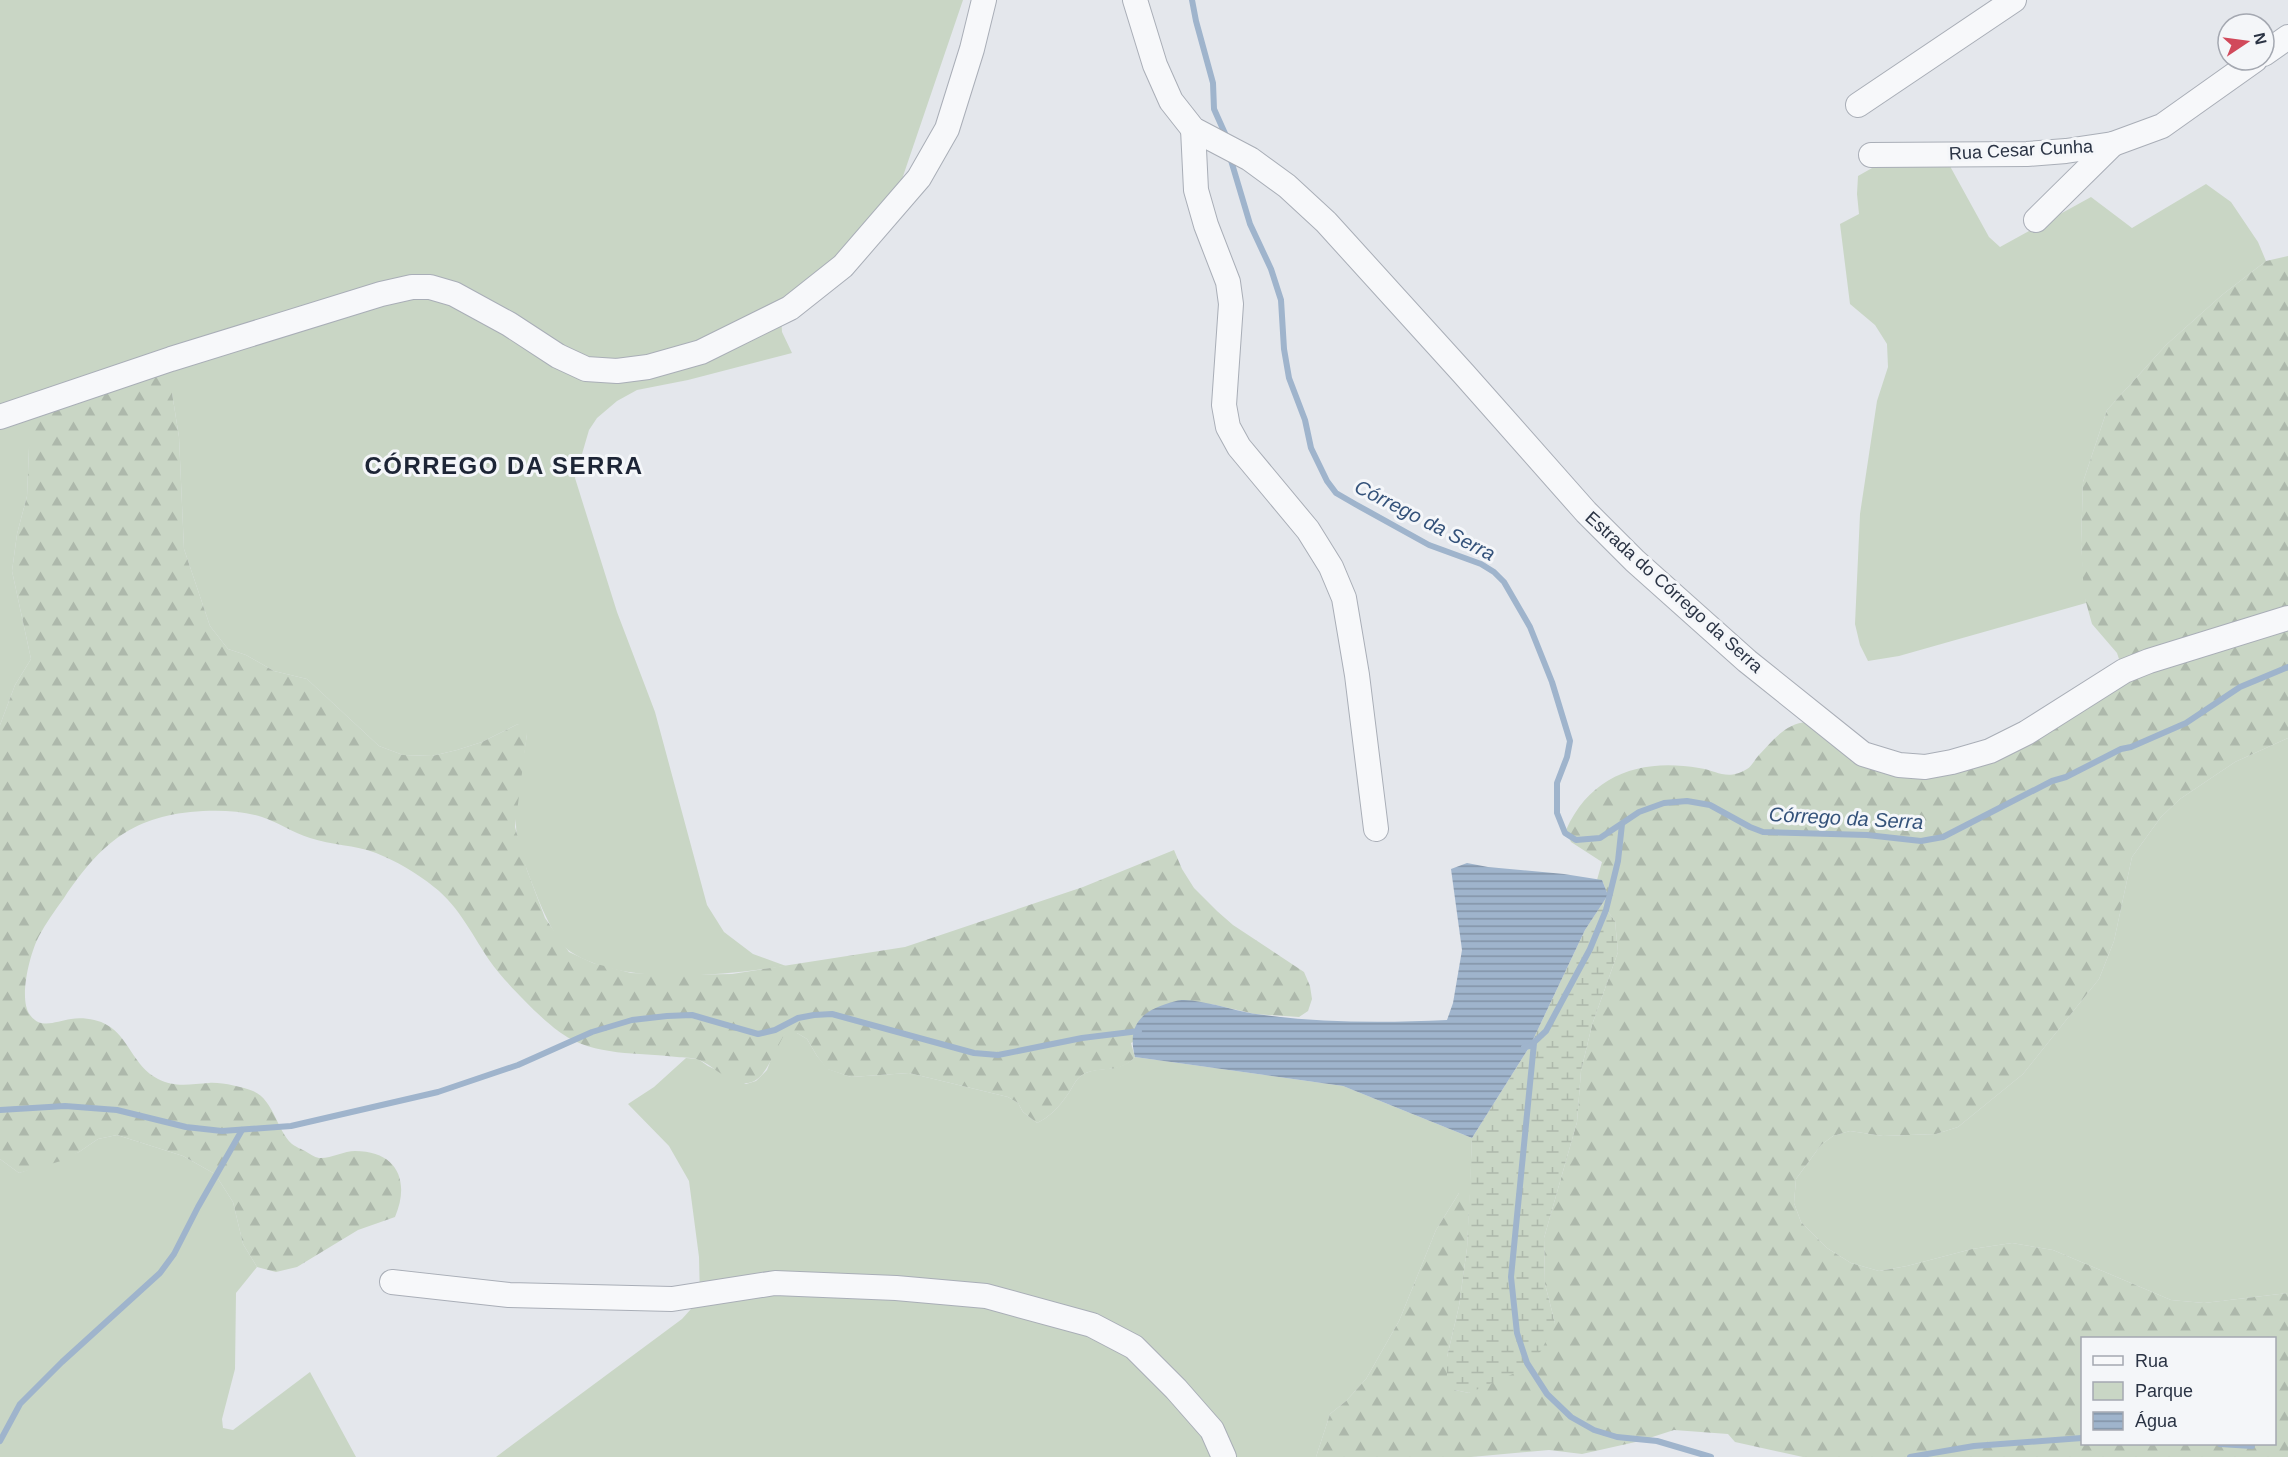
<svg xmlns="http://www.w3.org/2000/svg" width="2288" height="1457" font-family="Arial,sans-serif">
	<defs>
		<pattern id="forest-firs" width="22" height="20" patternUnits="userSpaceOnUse" patternTransform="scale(1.5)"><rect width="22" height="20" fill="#c9d6c5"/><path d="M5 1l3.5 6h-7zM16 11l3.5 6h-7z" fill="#adb8ab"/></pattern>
		<pattern id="wetland-marsh" width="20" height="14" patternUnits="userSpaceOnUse" patternTransform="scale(1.5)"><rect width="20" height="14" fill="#c9d6c5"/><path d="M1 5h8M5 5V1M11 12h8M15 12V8" fill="none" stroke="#adb8ab"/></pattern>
		<pattern id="water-rules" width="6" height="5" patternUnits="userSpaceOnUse" patternTransform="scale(1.5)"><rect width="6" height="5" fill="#9fb4cc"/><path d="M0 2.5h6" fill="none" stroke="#8293a7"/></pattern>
	</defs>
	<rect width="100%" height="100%" fill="#e4e7ec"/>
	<g fill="#c9d6c5">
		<path d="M0 0H963L899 188 781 315 782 332 792 353 688 380 637 390 617 401 597 418 589 430 575 478 617 612 655 712 707 905 724 932 753 954 786 966C725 975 625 987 571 952 555 942 540 904 533 886 527 870 516 842 516 825 515 795 523 764 527 734L518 724 482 742 457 750 432 756 403 755 379 746 307 679 274 671 246 655 228 649 210 626 184 549 179 437 172 393 29 448 27 496 17 534 12 571 31 659 15 685 0 725Z"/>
		<polygon points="1940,148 1989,237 2000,247 2091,197 2132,228 2206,184 2231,202 2258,242 2266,261 2222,295 2166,345 2107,410 2083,482 2081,544 2086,603 1899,656 1868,661 1860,645 1855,624 1860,514 1877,401 1888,367 1887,344 1875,325 1850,304 1840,224 1859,214 1857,194 1858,176 1902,151"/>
		<polygon points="2288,738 2288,1293 2204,1303 2171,1300 2053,1250 2012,1243 1972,1249 1907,1266 1879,1271 1851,1263 1827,1248 1801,1222 1794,1203 1796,1179 1821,1145 1833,1136 1850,1131 1883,1136 1936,1134 1958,1127 2023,1074 2099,979 2114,941 2132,857 2161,817 2180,799 2235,762"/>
		<path d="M785 1033H797L807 1039 817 1056 828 1069 851 1077 909 1073 1008 1097 1018 1103 1023 1112 1037 1123C1050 1117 1059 1107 1068 1094 1073 1087 1075 1080 1082 1075 1099 1065 1119 1074 1135 1057L1343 1086 1472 1138 1470 1193H1459L1436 1230 1399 1321 1366 1379 1346 1401 1330 1414 1316 1457H496L682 1319 700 1299 699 1257 689 1181 669 1146 628 1104 654 1087 686 1058 698 1059 708 1066 746 1084 756 1081 767 1070 775 1049Z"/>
		<polygon points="117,1135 183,1156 215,1174 233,1202 243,1244 257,1267 236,1293 235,1369 222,1419 223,1428 233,1430 310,1372 356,1457 0,1457 0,1159 19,1173 79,1152 98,1139"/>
	</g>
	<g fill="url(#forest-firs)" fill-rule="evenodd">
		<path d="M2288 256V738L2235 762 2180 799 2161 817 2132 857 2114 941 2099 979 2023 1074 1958 1127 1936 1134 1883 1136 1850 1131 1833 1136 1821 1145 1796 1179 1794 1203 1801 1222 1827 1248 1851 1263 1879 1271 1907 1266 1972 1249 2012 1243 2053 1250 2171 1300 2204 1303 2288 1293V1457H1803L1735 1442 1728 1434 1674 1430 1640 1441 1582 1454 1549 1450 1471 1457H1316L1330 1414 1346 1401 1366 1379 1399 1321 1436 1230 1459 1193H1470L1467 1248 1459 1306 1447 1357 1455 1390 1469 1393 1555 1323 1545 1284 1544 1238 1577 1122 1581 1071 1592 1025 1618 952 1615 921 1602 904 1608 895 1602 880H1597L1602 862 1571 842 1566 830C1591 774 1642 758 1699 768 1718 771 1727 781 1747 769 1752 766 1755 759 1759 755 1772 741 1786 723 1807 722L1863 760 1983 763 2120 662 2117 653 2092 624 2084 595 2081 544 2083 482 2107 410 2166 345 2222 295 2266 261ZM2082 1338H2274V1444H2082Z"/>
		<path d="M157 373 172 393 179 437 184 549 210 626 228 649 246 655 274 671 307 679 379 746 403 755 432 756 457 750 482 742 518 724 526 727 527 734 515 827 527 870 545 918 569 952 593 963 631 973 681 975 732 974 905 947 1083 887 1174 850 1182 869 1194 888 1217 911 1233 925 1304 972 1310 986 1312 999 1308 1011 1299 1017 1255 1014 1211 1004 1131 1043 1135 1057C1119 1075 1099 1065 1082 1075 1075 1080 1073 1087 1068 1094 1059 1107 1050 1117 1037 1123L1023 1112 1018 1103 1008 1097 909 1073 851 1077 827 1069 817 1056 807 1039 797 1033 785 1034C776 1047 767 1077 752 1082 733 1089 715 1066 699 1060 693 1057 683 1058 677 1057 638 1052 595 1057 561 1033 543 1021 505 982 492 964 473 937 460 907 434 887 417 873 396 861 376 853 355 845 331 845 310 838 293 833 278 822 262 817 244 811 222 810 203 811 133 815 102 842 64 898 55 910 46 923 39 936 30 953 18 999 30 1015 41 1030 56 1021 71 1019 81 1017 98 1019 107 1025 128 1036 133 1066 158 1079 175 1088 191 1084 209 1083 221 1082 242 1087 253 1091 274 1100 276 1129 292 1144 294 1146 303 1150 305 1151 310 1154 314 1157 319 1158 330 1159 344 1151 355 1151 398 1151 410 1182 395 1217L358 1230 297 1267 276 1272 257 1267 243 1244 233 1202 215 1174 183 1156 117 1135 98 1139 79 1152 61 1161 19 1173 0 1159V725L15 685 31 659 12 571 17 534 27 496 29 448 37 412Z"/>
	</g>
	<polygon fill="url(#wetland-marsh)" points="1602,904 1615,921 1618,952 1592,1025 1581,1071 1577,1122 1544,1238 1545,1284 1555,1323 1541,1351 1522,1370 1469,1393 1455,1390 1447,1379 1447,1357 1459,1306 1467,1248 1472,1138 1530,1046 1585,930"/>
	<path fill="url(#water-rules)" d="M1467 863 1488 867 1564 874 1602 880 1608 895 1585 930 1530 1046 1472 1138 1343 1086 1135 1057C1126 1023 1144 1009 1176 1001 1192 996 1237 1012 1256 1014 1319 1023 1384 1023 1447 1020L1453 1003 1462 950 1451 869Z"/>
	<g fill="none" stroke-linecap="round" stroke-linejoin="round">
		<g stroke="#9fb4cc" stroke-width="6">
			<polyline points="1192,0 1196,21 1213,83 1214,109 1227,138"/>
			<polyline points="1230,157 1250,224 1271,269 1281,300 1284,349 1289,378 1305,420 1311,448 1327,481 1336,493 1355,504 1429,545 1481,564 1494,572 1504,582 1530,627 1552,682 1570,741 1567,757 1557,783 1557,813 1565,833 1576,840 1600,838 1639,812 1664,803 1687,801 1710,805 1750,827 1763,832 1867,835 1921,841 1943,837 2052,781 2066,777 2121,749 2131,747 2186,723 2240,687 2288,667"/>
			<polyline points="1534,1043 1511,1277 1517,1333 1527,1363 1547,1394 1571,1417 1594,1430 1617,1437 1657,1441 1711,1457"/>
			<polyline points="1524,1047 1530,1046 1546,1031 1590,949 1606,910 1618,861 1622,824"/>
			<polyline points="0,1110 65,1106 117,1110 186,1127 222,1131 291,1126 438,1092 518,1065 592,1032 632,1020 667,1016 692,1015 758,1034 775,1030 798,1018 814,1015 832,1014 974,1053 998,1055 1082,1038 1139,1031"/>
			<polyline points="0,1441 20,1404 62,1362 160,1273 174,1254 198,1207 242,1130"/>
			<polyline points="2220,1444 2252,1446"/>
			<polyline points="1910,1457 1974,1446 2082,1438"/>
		</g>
		<defs>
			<g id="minor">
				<polyline points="1135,0 1155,65 1171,101 1193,129 1250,159 1287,186 1326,222 1463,373 1586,512 1635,561 1747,661 1863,754 1899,765 1925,767 1952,762 1990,751 2026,733 2124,671 2149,661 2288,618"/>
				<polyline points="2264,54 2288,37"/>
				<polyline points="1858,105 2014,0"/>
				<polyline points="1193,129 1196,190 1206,225 1228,282 1231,304 1224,405 1228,427 1239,447 1308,530 1331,567 1344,598 1357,675 1376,829"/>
				<polyline points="1871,155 2027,154 2066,151 2113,144 2162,126 2255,60"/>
				<polyline points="2036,220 2113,144"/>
				<polyline points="0,417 171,359 381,294 412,287 430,287 454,294 509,324 558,356 586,369 617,371 648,367 701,352 790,308 843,266 919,178 947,129 972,49 984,0"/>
				<polyline points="392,1282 509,1295 672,1299 775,1283 896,1288 986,1296 1092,1325 1134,1347 1176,1389 1212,1430 1224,1457"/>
			</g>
		</defs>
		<use href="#minor" stroke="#a9aeb7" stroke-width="26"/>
		<use href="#minor" stroke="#f7f8fa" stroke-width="24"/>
	</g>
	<g text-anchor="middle" stroke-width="6" stroke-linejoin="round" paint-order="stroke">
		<g font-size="18" fill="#2b3445" stroke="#f4f6f9">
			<text transform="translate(2021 150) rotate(-3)" y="6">Rua Cesar Cunha</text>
			<text transform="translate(1674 592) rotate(42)" y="6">Estrada do Córrego da Serra</text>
		</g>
		<g font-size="20" font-style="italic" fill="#34527a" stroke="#f4f6f9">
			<text transform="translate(1425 520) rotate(27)" y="7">Córrego da Serra</text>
			<text transform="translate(1846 818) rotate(3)" y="7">Córrego da Serra</text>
		</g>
		<g font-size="24" font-weight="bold" letter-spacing="1.5" fill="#1d2536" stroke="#f4f6f9">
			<text x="504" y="474">CÓRREGO DA SERRA</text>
		</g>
	</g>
	<rect x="2081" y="1337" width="195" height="108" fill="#f4f6f9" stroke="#a4a8b1" stroke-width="1.5"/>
	<rect x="2093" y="1356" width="30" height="9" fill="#f7f8fa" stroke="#a4a8b1" stroke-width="1.5"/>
	<text x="2135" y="1367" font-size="18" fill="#2b3445">Rua</text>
	<rect x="2093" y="1382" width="30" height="18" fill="#c9d6c5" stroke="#a4a8b1" stroke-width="1.5"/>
	<text x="2135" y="1397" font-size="18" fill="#2b3445">Parque</text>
	<rect x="2093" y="1412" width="30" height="18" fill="url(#water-rules)" stroke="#a4a8b1" stroke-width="1.5"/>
	<text x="2135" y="1427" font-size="18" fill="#2b3445">Água</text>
	<g transform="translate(2246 42) rotate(77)"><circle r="28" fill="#f4f6f9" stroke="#a4a8b1" stroke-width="1.5"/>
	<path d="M0-4.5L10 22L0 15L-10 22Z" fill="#d1495b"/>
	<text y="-9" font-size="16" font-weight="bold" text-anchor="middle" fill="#2b3445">N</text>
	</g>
</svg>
